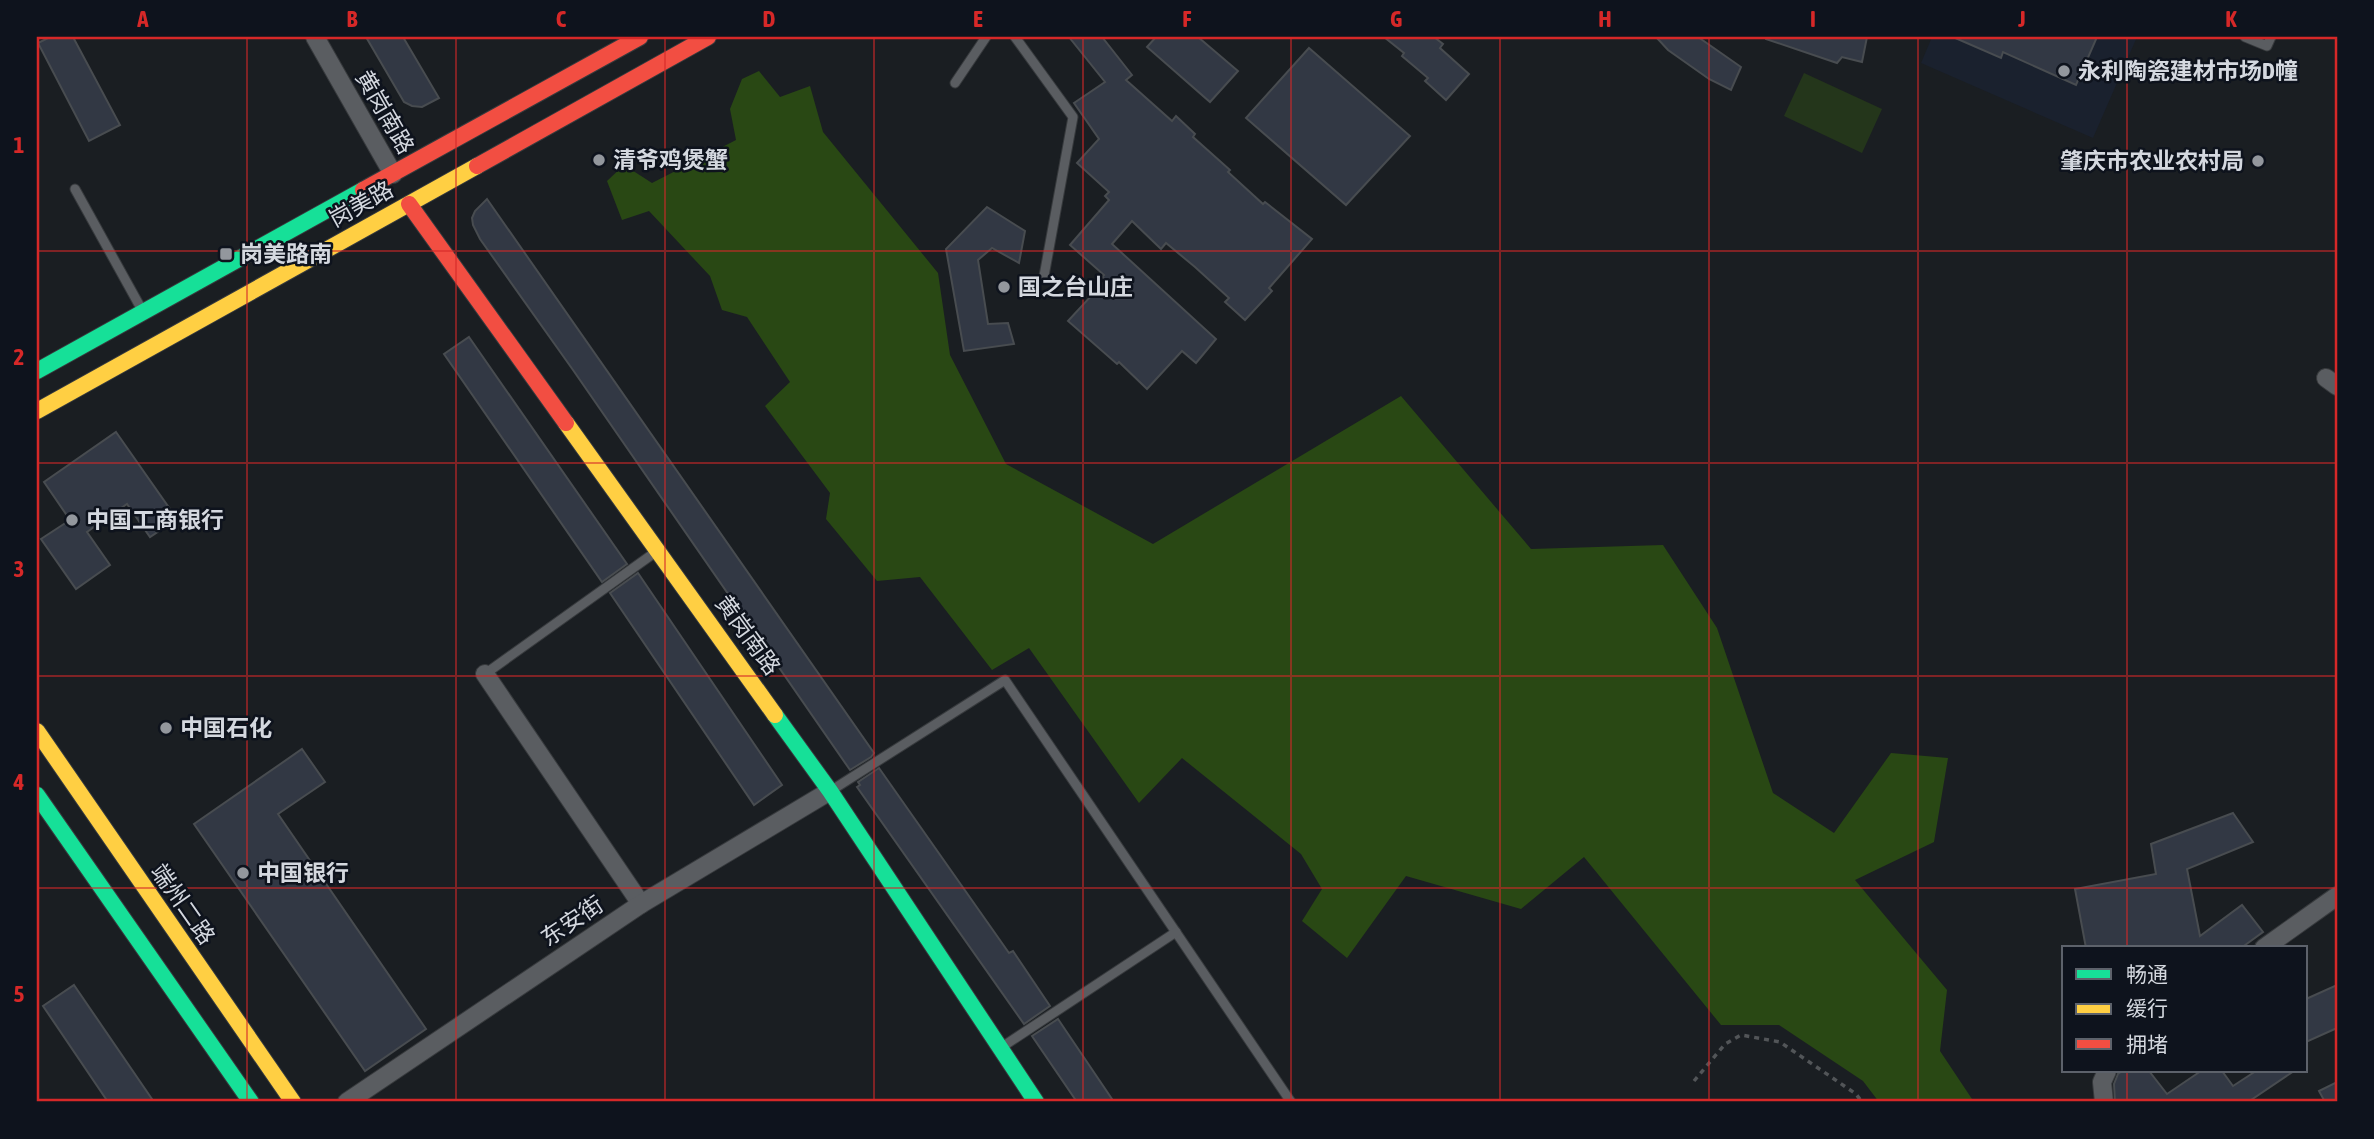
<svg xmlns="http://www.w3.org/2000/svg" width="2374" height="1139" font-family="'Asap Condensed','Noto Sans SC',sans-serif">
	<rect width="100%" height="100%" fill="#1a1e22"/>
	<polygon fill="#1a212e" points="1932,37 2137,37 2093,138 1921,63"/>
	<polygon fill="#24361b" points="1804,73 1882,109 1862,153 1784,116"/>
	<polygon fill="#294814" points="759,71 780,97 810,86 823,132 938,273 950,355 1006,464 1153,544 1401,396 1531,549 1663,545 1717,628 1773,793 1834,833 1891,753 1948,758 1934,842 1855,880 1947,990 1940,1051 1974,1102 1879,1102 1863,1081 1779,1025 1721,1025 1584,857 1521,909 1406,876 1347,958 1302,921 1322,889 1301,854 1182,758 1139,803 1029,648 992,670 920,577 877,581 826,519 830,493 765,406 790,382 747,317 722,310 710,276 649,211 622,220 607,181 624,165 652,183 736,140 730,109 742,79"/>
	<g fill="#323844" stroke="#484c50" stroke-width="2">
		<polygon points="50,37 73,37 120,125 89,141 38,43"/>
		<polygon points="366,37 403,37 439,98 422,107 412,106 404,102"/>
		<polygon points="1069,37 1102,37 1132,75 1126,80 1172,121 1176,116 1195,134 1193,137 1230,170 1228,172 1263,204 1265,202 1312,239 1269,288 1272,291 1245,320 1225,302 1229,298 1195,267 1166,243 1161,249 1132,221 1112,244 1216,339 1196,363 1182,351 1147,389 1119,362 1117,364 1068,321 1106,280 1102,277 1104,275 1070,245 1109,200 1105,196 1109,192 1077,163 1099,139 1074,103 1105,82"/>
		<polygon points="1156,37 1198,37 1238,71 1210,102 1147,47"/>
		<polygon points="1384,37 1434,37 1443,44 1440,48 1469,74 1446,100 1425,81 1428,78 1402,56 1404,53"/>
		<polygon points="1656,37 1698,37 1741,67 1731,90 1709,79 1668,50"/>
		<polygon points="1766,37 1867,37 1862,62 1842,57 1837,63 1766,39"/>
		<polygon points="1953,37 2097,37 2076,85 2003,52 2001,58"/>
		<polygon points="1309,48 1410,136 1346,205 1246,118"/>
		<polygon points="487,199 874,753 871,757 850,770 573,370 480,239 473,225 472,218 475,211"/>
		<polygon points="987,207 1025,231 1019,263 992,248 978,260 988,324 1008,323 1014,344 964,351 946,249"/>
		<polygon points="469,337 627,564 602,582 444,354"/>
		<polygon points="116,432 177,519 150,537 127,504 87,532 110,565 76,589 41,539 70,520 44,482"/>
		<polygon points="638,573 782,785 754,805 610,593"/>
		<polygon points="302,749 325,782 278,814 426,1029 365,1071 194,824"/>
		<polygon points="879,768 1009,953 1013,951 1050,1006 1024,1024 857,787 860,785 858,782"/>
		<polygon points="2233,813 2253,842 2187,869 2200,936 2242,905 2263,932 2241,948 2086,948 2075,889 2156,874 2151,844"/>
		<polygon points="74,985 154,1102 108,1102 43,1006"/>
		<polygon points="2337,985 2337,1028 2306,1042 2306,999"/>
		<polygon points="1058,1019 1114,1102 1077,1102 1032,1036"/>
		<polygon points="2122,1071 2149,1071 2167,1094 2201,1071 2222,1071 2233,1086 2256,1071 2294,1071 2248,1102 2115,1102 2114,1084 2118,1074"/>
		<polygon points="2337,1082 2337,1102 2325,1102 2319,1091"/>
	</g>
	<g fill="none" stroke-linecap="round" stroke-linejoin="round">
		<defs>
			<g id="lane">
				<polyline points="1015,37 1073,117 1044,276"/>
				<polyline points="2245,37 2267,46 2271,37"/>
				<polyline points="955,83 986,37"/>
				<polyline points="75,189 142,310"/>
				<polyline points="485,674 657,551"/>
				<polyline points="832,790 1005,680 1291,1102"/>
				<polyline points="1002,1047 1176,932"/>
			</g>
			<g id="street">
				<polyline points="315,37 393,174"/>
				<polyline points="2326,378 2337,386"/>
				<polyline points="485,674 641,904"/>
				<polyline points="2264,948 2337,896"/>
				<polyline points="347,1102 641,904 830,791"/>
				<polyline points="2104,1102 2102,1082 2107,1071"/>
			</g>
			<g id="fast">
				<polyline points="37,371 363,190"/>
				<polyline points="775,715 830,791 1036,1102"/>
				<polyline points="37,795 251,1102"/>
			</g>
			<g id="slow">
				<polyline points="37,411 477,166"/>
				<polyline points="566,423 775,715"/>
				<polyline points="37,731 293,1102"/>
			</g>
			<g id="jam">
				<polyline points="477,166 708,37"/>
				<polyline points="363,190 640,37"/>
				<polyline points="409,204 566,423"/>
			</g>
		</defs>
		<use href="#lane" stroke="#373a3d" stroke-width="11"/>
		<use href="#street" stroke="#373a3d" stroke-width="20"/>
		<use href="#fast" stroke="#373a3d" stroke-width="18"/>
		<use href="#slow" stroke="#373a3d" stroke-width="18"/>
		<use href="#jam" stroke="#373a3d" stroke-width="18"/>
		<polyline stroke="#525558" stroke-width="3.5" stroke-dasharray="5 5" stroke-linecap="butt" points="1694,1081 1725,1044 1741,1035 1780,1042 1856,1094 1862,1102"/>
		<use href="#lane" stroke="#5a5d61" stroke-width="9"/>
		<use href="#street" stroke="#5a5d61" stroke-width="18"/>
		<use href="#fast" stroke="#16e098" stroke-width="16"/>
		<use href="#slow" stroke="#ffcf43" stroke-width="16"/>
		<use href="#jam" stroke="#f24e42" stroke-width="16"/>
	</g>
	<path fill="none" stroke="#d62828" stroke-width="2" stroke-opacity="0.55" d="M247 37V1102M456 37V1102M665 37V1102M874 37V1102M1083 37V1102M1291 37V1102M1500 37V1102M1709 37V1102M1918 37V1102M2127 37V948M37 251H2337M37 463H2337M37 676H2337M37 888H2337M2127 1071V1102"/>
	<g fill="#93979d" stroke="#0e131d" stroke-width="2.5">
		<circle cx="2064" cy="71" r="7"/>
		<circle cx="599" cy="160" r="7"/>
		<circle cx="2258" cy="161" r="7"/>
		<rect x="219" y="247" width="14" height="14" rx="3.5"/>
		<circle cx="1004" cy="287" r="7"/>
		<circle cx="72" cy="520" r="7"/>
		<circle cx="166" cy="728" r="7"/>
		<circle cx="243" cy="873" r="7"/>
	</g>
	<g text-anchor="middle" stroke-width="5" stroke-linejoin="round" paint-order="stroke">
		<g font-size="23" font-weight="bold" fill="#d4d8df" stroke="#0e131d" text-anchor="start">
			<text x="2078" y="79">永利陶瓷建材市场D幢</text>
			<text x="613" y="168">清爷鸡煲蟹</text>
			<text x="2244" y="169" text-anchor="end">肇庆市农业农村局</text>
			<text x="240" y="262">岗美路南</text>
			<text x="1018" y="295">国之台山庄</text>
			<text x="86" y="528">中国工商银行</text>
			<text x="180" y="736">中国石化</text>
			<text x="257" y="881">中国银行</text>
		</g>
		<g font-size="23" fill="#d4d8df" stroke="#0e131d">
			<text transform="translate(385 112) rotate(60)" y="8">黄岗南路</text>
			<text transform="translate(361 204) rotate(-29)" y="8">岗美路</text>
			<text transform="translate(748 635) rotate(54)" y="8">黄岗南路</text>
			<text transform="translate(183 904) rotate(55)" y="8">端州二路</text>
			<text transform="translate(572 921) rotate(-34)" y="8">东安街</text>
		</g>
	</g>
	<rect width="2374" height="1139" fill="none" stroke="#0e131d" stroke-width="77"/>
	<rect x="2062" y="946" width="245" height="126" fill="#0e131d" stroke="#5d626b" stroke-width="2"/>
	<rect x="2076" y="969" width="35" height="10" fill="#16e098" stroke="#5d626b" stroke-width="2"/>
	<text x="2126" y="982" font-size="21" fill="#d4d8df">畅通</text>
	<rect x="2076" y="1004" width="35" height="10" fill="#ffcf43" stroke="#5d626b" stroke-width="2"/>
	<text x="2126" y="1016" font-size="21" fill="#d4d8df">缓行</text>
	<rect x="2076" y="1039" width="35" height="10" fill="#f24e42" stroke="#5d626b" stroke-width="2"/>
	<text x="2126" y="1052" font-size="21" fill="#d4d8df">拥堵</text>
	<rect x="38" y="38" width="2298" height="1062" fill="none" stroke="#d62828" stroke-width="2.5"/>
	<g font-size="23" text-anchor="middle" font-weight="bold" fill="#d62828">
		<text x="143" y="27">A</text>
		<text x="352" y="27">B</text>
		<text x="561" y="27">C</text>
		<text x="769" y="27">D</text>
		<text x="978" y="27">E</text>
		<text x="1187" y="27">F</text>
		<text x="1396" y="27">G</text>
		<text x="1605" y="27">H</text>
		<text x="1813" y="27">I</text>
		<text x="2022" y="27">J</text>
		<text x="2231" y="27">K</text>
		<text x="19" y="153">1</text>
		<text x="19" y="365">2</text>
		<text x="19" y="577">3</text>
		<text x="19" y="790">4</text>
		<text x="19" y="1002">5</text>
	</g>
</svg>
